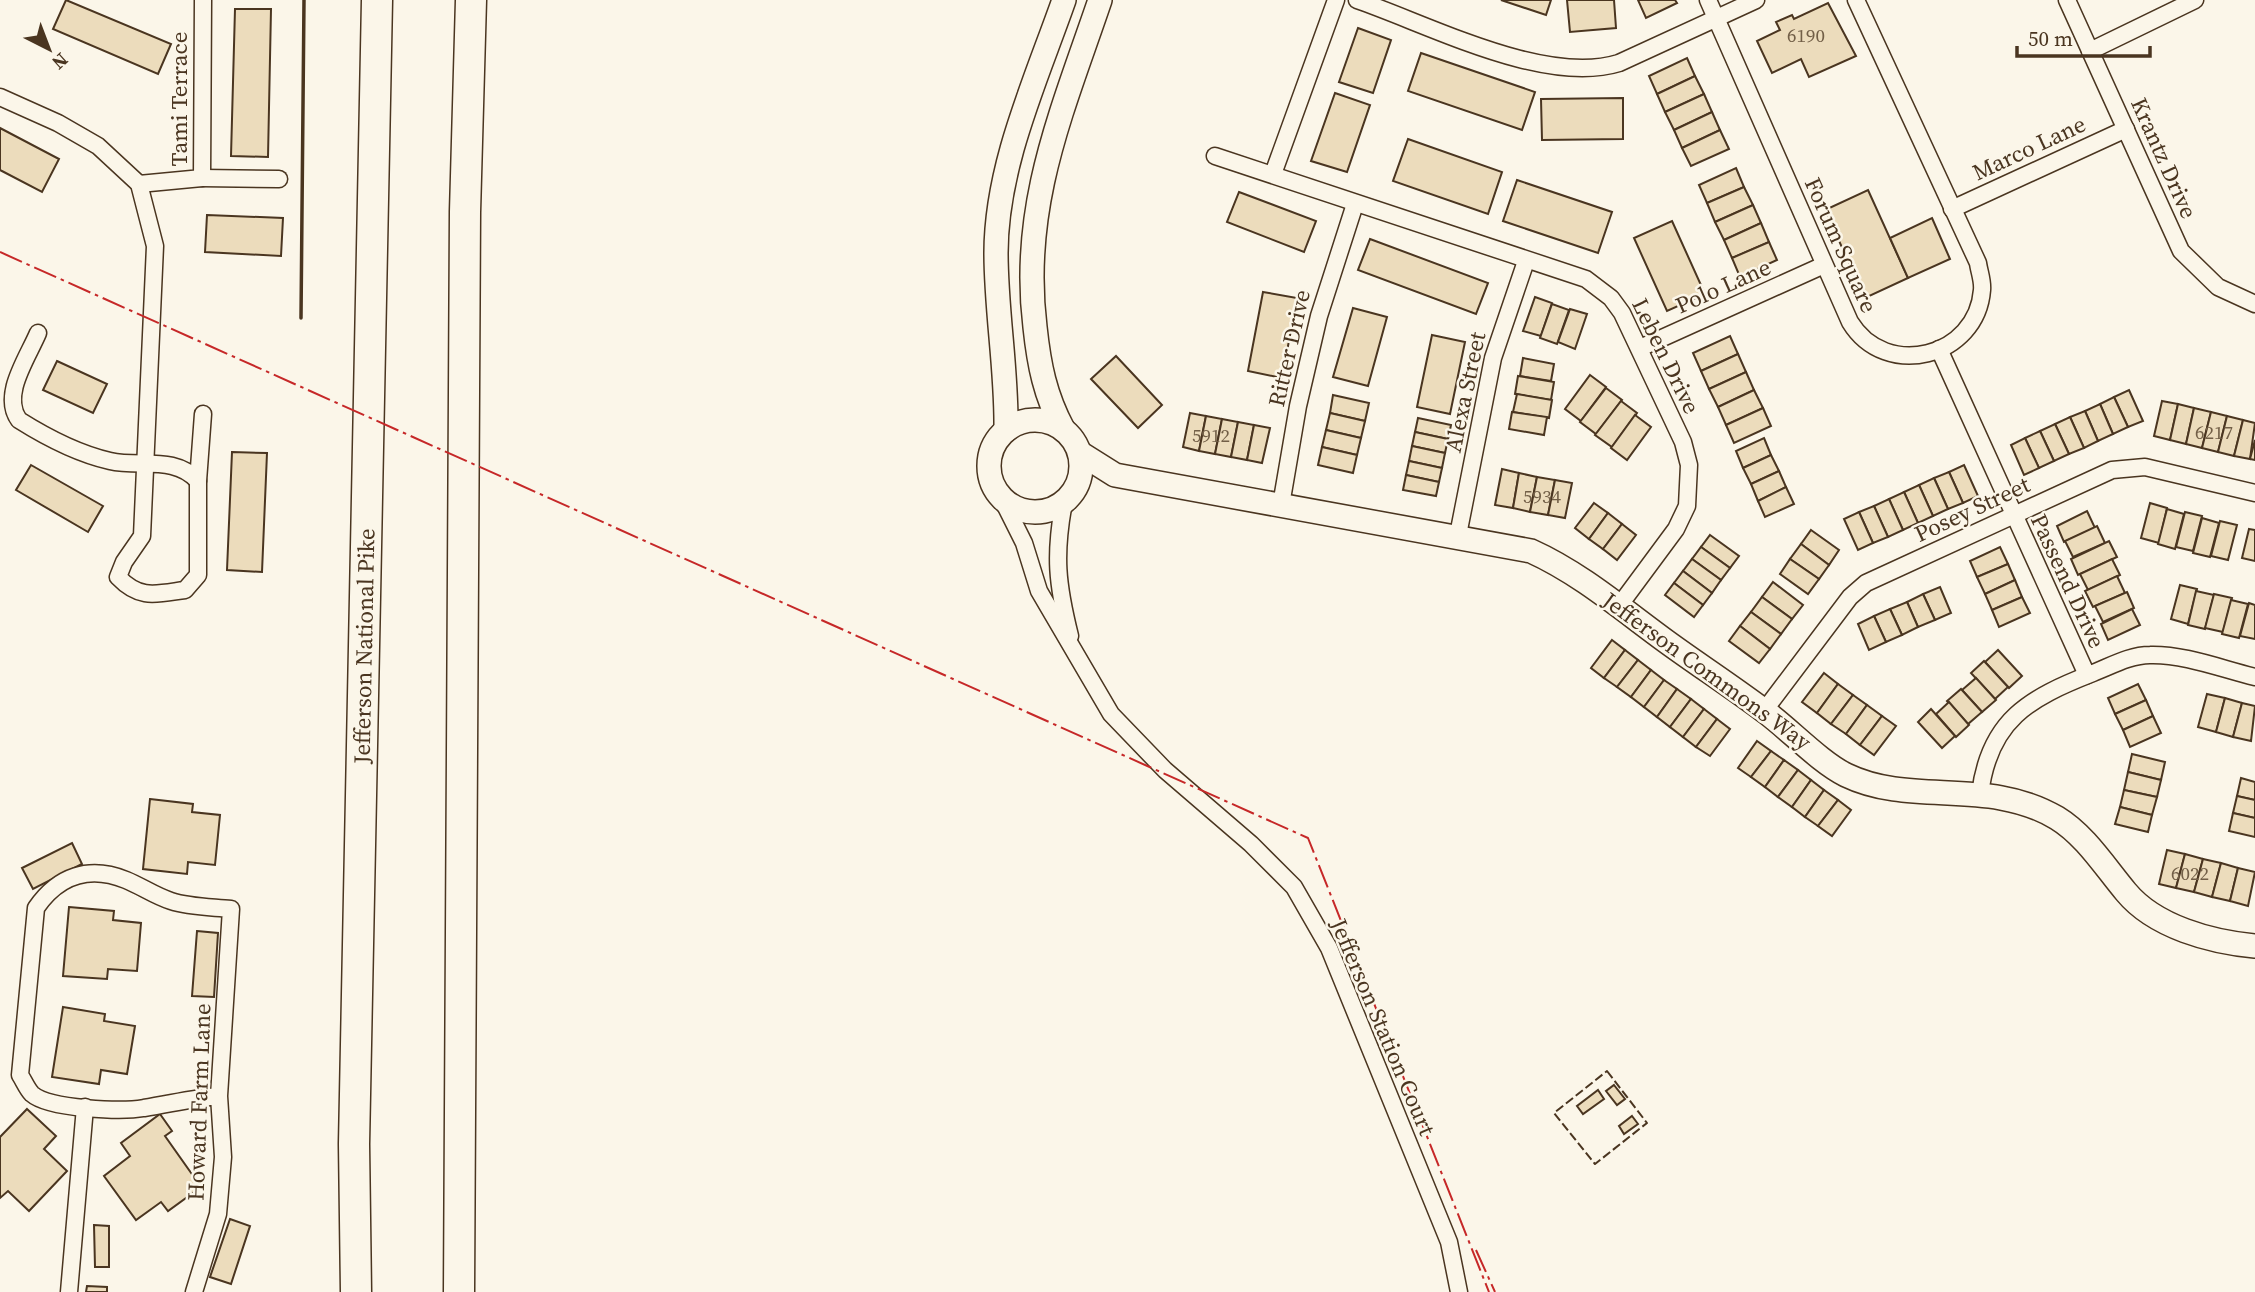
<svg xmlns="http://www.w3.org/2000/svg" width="2255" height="1292" font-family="'Source Serif 4',serif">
	<rect width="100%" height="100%" fill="#fbf6e9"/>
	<g fill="#ecdcbc" stroke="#4a3520" stroke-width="2">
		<polygon points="66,0 171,44 158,74 53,29"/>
		<polygon points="1501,0 1551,0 1546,15"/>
		<polygon points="1567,0 1614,0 1616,28 1570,32"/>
		<polygon points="1638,0 1675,0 1677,3 1646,18"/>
		<polygon points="1828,3 1856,56 1809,77 1801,59 1772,73 1757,41 1780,30 1776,22 1792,15 1794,19"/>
		<polygon points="235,9 271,9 268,157 231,156"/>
		<polygon points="1358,28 1391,40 1373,93 1339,82"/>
		<polygon points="1421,53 1535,92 1522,130 1408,91"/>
		<polygon points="1687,58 1695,76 1657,94 1649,76"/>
		<polygon points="1695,76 1704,94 1665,112 1657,94"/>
		<polygon points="1335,93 1370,105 1347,172 1311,161"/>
		<polygon points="1704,94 1712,112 1674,130 1665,112"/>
		<polygon points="1623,98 1623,139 1542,140 1541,99"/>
		<polygon points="1712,112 1720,130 1682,148 1674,130"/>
		<polygon points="0,128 59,159 42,192 0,170"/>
		<polygon points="1720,130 1729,149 1691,166 1682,148"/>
		<polygon points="1408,139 1502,172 1488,214 1393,181"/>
		<polygon points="1736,168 1744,187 1707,203 1699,185"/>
		<polygon points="1517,180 1612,212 1598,253 1503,221"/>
		<polygon points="1744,187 1753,205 1715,222 1707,203"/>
		<polygon points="1868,190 1908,278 1865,298 1825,210"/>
		<polygon points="1239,192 1316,221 1304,252 1227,222"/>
		<polygon points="1753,205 1761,223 1724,240 1715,222"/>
		<polygon points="207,215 283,218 281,256 205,252"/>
		<polygon points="1932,218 1950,259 1908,278 1890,238"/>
		<polygon points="1672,221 1705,294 1667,311 1634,238"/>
		<polygon points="1761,223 1769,242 1732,258 1724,240"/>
		<polygon points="1370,239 1488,283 1476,314 1358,270"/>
		<polygon points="1769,242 1777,260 1740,277 1732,258"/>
		<polygon points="1263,292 1297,298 1282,378 1248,371"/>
		<polygon points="1535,297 1552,303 1541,336 1523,331"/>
		<polygon points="1552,304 1569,310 1557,344 1540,338"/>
		<polygon points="1353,308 1387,317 1368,386 1333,377"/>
		<polygon points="1570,309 1587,314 1575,349 1558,342"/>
		<polygon points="1432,335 1465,342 1450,414 1417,407"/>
		<polygon points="1730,336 1738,354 1701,371 1693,353"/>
		<polygon points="1738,354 1746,372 1709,389 1701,371"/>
		<polygon points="1116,356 1162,405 1138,428 1091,379"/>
		<polygon points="1523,358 1554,364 1551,381 1520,376"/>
		<polygon points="57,361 107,384 93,413 43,390"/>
		<polygon points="1746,372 1754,390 1718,407 1709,389"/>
		<polygon points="1590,375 1606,387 1581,421 1565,409"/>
		<polygon points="1518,376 1554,382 1551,400 1515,394"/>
		<polygon points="1606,388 1622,400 1596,434 1580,422"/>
		<polygon points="1754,390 1763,408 1726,425 1718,407"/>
		<polygon points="2129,390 2143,421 2128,427 2114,397"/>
		<polygon points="1517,394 1552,400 1549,418 1513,412"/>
		<polygon points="1333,395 1369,403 1365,421 1330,413"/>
		<polygon points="2114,397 2128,427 2113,434 2100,404"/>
		<polygon points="1621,401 1637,413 1612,447 1595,435"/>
		<polygon points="2162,401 2178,404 2170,440 2154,436"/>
		<polygon points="2100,404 2113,434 2098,441 2085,411"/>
		<polygon points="2178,404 2194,408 2186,444 2170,440"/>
		<polygon points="1763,408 1771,426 1734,443 1726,425"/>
		<polygon points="2194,408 2211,412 2202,448 2186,444"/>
		<polygon points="2085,411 2098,441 2084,448 2070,417"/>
		<polygon points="1512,412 1547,417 1544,435 1509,429"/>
		<polygon points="2211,412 2227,416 2218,452 2202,448"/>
		<polygon points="1190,413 1206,416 1199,451 1183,447"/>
		<polygon points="1330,413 1365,421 1361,438 1326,430"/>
		<polygon points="1635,415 1651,427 1627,460 1611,448"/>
		<polygon points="1206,416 1222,419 1215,454 1199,451"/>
		<polygon points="2227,416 2243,420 2234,456 2218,452"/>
		<polygon points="2070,417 2084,448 2069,454 2055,424"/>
		<polygon points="1418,418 1451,425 1448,439 1415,432"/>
		<polygon points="1222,419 1238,422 1231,457 1215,454"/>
		<polygon points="2243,420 2255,423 2250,459 2234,456"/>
		<polygon points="1238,422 1254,425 1247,460 1231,457"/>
		<polygon points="2055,424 2069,454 2054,461 2040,431"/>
		<polygon points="1254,425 1270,428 1262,463 1247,460"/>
		<polygon points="1326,430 1361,438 1357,455 1322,447"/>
		<polygon points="2040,431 2054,461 2039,468 2025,438"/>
		<polygon points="1415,432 1448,439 1445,453 1412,446"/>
		<polygon points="1764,438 1771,455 1743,468 1736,451"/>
		<polygon points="2025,438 2039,468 2024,475 2011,445"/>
		<polygon points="2255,440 2255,460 2250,459"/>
		<polygon points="1412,446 1445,453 1442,468 1409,461"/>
		<polygon points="1322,447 1357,455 1353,473 1318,465"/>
		<polygon points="232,452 267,453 262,572 227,570"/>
		<polygon points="1771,455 1779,471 1751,484 1743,468"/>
		<polygon points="1409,461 1442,468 1439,482 1406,475"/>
		<polygon points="31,465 103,506 88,532 16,490"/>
		<polygon points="1964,465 1978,496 1963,503 1949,472"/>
		<polygon points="1502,469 1519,473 1513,508 1495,505"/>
		<polygon points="1779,471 1786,487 1758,501 1751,484"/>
		<polygon points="1949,472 1963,503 1948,509 1934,478"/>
		<polygon points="1519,473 1537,477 1530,512 1513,508"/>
		<polygon points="1406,475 1439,482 1436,496 1403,490"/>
		<polygon points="1537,477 1555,480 1548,515 1530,512"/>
		<polygon points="1934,478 1948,509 1933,516 1919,485"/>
		<polygon points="1555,480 1572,483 1565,518 1548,515"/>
		<polygon points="1919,485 1933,516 1918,523 1904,492"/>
		<polygon points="1786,487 1794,504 1765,517 1758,501"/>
		<polygon points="1904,492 1918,523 1903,530 1889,499"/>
		<polygon points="1889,499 1903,530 1888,537 1874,506"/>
		<polygon points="1594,503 1608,513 1589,539 1575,528"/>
		<polygon points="2150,503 2167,508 2159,543 2141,538"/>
		<polygon points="1874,506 1888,537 1873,543 1859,512"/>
		<polygon points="2167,509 2184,514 2175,549 2158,544"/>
		<polygon points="2087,511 2095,528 2064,542 2057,526"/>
		<polygon points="1859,512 1873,543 1858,550 1844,519"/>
		<polygon points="2185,512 2202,516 2193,551 2176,547"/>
		<polygon points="1608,513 1622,524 1603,549 1589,539"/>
		<polygon points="2202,518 2219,523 2210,557 2193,553"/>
		<polygon points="2220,521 2237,525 2228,560 2211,556"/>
		<polygon points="1622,524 1636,535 1617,560 1603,549"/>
		<polygon points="2097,526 2105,543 2073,557 2065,541"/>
		<polygon points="2249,529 2255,530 2255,561 2242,558"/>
		<polygon points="1811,530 1839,550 1829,565 1801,544"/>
		<polygon points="1710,535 1739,556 1730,568 1701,547"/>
		<polygon points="2109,541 2117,557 2078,575 2071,559"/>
		<polygon points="1801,544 1829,565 1819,579 1790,559"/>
		<polygon points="1701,547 1730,568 1721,580 1692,559"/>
		<polygon points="2000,547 2008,564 1977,577 1970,561"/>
		<polygon points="1692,559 1721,580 1712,593 1683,571"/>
		<polygon points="1790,559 1819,579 1808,594 1780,574"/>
		<polygon points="2112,559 2120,575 2088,590 2080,574"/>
		<polygon points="2008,564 2015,580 1985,594 1977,577"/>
		<polygon points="1683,571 1712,593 1703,605 1674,583"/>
		<polygon points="2117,576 2125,593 2093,607 2085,591"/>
		<polygon points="2015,580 2022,597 1992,610 1985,594"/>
		<polygon points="1773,582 1803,605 1792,619 1762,597"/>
		<polygon points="1674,583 1703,605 1694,617 1665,595"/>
		<polygon points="2180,585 2197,589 2188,624 2171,619"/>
		<polygon points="1940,587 1951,613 1935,620 1923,594"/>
		<polygon points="2196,591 2214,595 2205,629 2188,625"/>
		<polygon points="2127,592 2134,608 2103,622 2095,606"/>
		<polygon points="1923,594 1935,620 1918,627 1907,602"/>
		<polygon points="2214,594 2232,598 2223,632 2205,628"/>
		<polygon points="1762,597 1792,619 1781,634 1751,612"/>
		<polygon points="2022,597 2030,613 1999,627 1992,610"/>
		<polygon points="2231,600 2248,604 2239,638 2222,634"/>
		<polygon points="1907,602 1918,627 1902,635 1890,609"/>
		<polygon points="2249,603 2255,605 2255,639 2240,636"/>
		<polygon points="1890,609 1902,635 1886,642 1874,616"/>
		<polygon points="2132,609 2140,625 2108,640 2101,624"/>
		<polygon points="1751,612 1781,634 1770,649 1740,626"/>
		<polygon points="1874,616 1886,642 1869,650 1858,624"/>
		<polygon points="1740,626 1770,649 1759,663 1729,641"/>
		<polygon points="1612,640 1625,650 1604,678 1591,668"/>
		<polygon points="1625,650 1638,660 1617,687 1604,678"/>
		<polygon points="1998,650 2022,676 2009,688 1985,662"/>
		<polygon points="1638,660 1651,670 1631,697 1617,687"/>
		<polygon points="1984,661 2008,687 1995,699 1971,673"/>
		<polygon points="1651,670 1664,680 1644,707 1631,697"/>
		<polygon points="1824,673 1838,684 1817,713 1802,702"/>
		<polygon points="1976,678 1996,700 1982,712 1962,690"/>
		<polygon points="1664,680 1677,689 1657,717 1644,707"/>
		<polygon points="1838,684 1853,695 1831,724 1817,713"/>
		<polygon points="2138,684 2146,700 2115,714 2108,698"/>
		<polygon points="1677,689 1691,699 1670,727 1657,717"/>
		<polygon points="1961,689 1982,712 1968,724 1947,701"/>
		<polygon points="2207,694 2225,698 2216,732 2198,727"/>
		<polygon points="1853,695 1867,705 1846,734 1831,724"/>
		<polygon points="2225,698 2242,703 2233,737 2216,732"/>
		<polygon points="1691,699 1704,709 1683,737 1670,727"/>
		<polygon points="2146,700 2153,716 2123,730 2115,714"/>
		<polygon points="1949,702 1969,725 1956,737 1936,714"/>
		<polygon points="2242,703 2255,706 2251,741 2233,737"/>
		<polygon points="1867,705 1882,716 1860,745 1846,734"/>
		<polygon points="1704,709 1717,719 1696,747 1683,737"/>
		<polygon points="1931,709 1955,736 1942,748 1918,722"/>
		<polygon points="1882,716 1896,726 1874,755 1860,745"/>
		<polygon points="2153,716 2161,733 2130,747 2123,730"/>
		<polygon points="1717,719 1730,729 1710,756 1696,747"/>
		<polygon points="1757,741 1771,751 1751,777 1738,768"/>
		<polygon points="1771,751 1784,760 1765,787 1751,777"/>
		<polygon points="2132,754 2165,762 2161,780 2128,772"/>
		<polygon points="1784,760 1798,770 1778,797 1765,787"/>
		<polygon points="1798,770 1811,780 1792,807 1778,797"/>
		<polygon points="2128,772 2161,780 2157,797 2124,790"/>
		<polygon points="2241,778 2255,782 2255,800 2237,796"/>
		<polygon points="1811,780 1824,790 1805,817 1792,807"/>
		<polygon points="1824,790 1838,800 1818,826 1805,817"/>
		<polygon points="2124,790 2157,797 2152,815 2120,807"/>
		<polygon points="2237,796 2255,800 2255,818 2233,813"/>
		<polygon points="150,799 193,804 192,812 220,815 215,865 188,862 187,874 143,869"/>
		<polygon points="1838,800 1851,810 1832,836 1818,826"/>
		<polygon points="2120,807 2152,815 2148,832 2115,824"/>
		<polygon points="2233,813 2255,818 2255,837 2229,831"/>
		<polygon points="72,843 82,864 33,889 22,868"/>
		<polygon points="2167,850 2185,854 2176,888 2159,884"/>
		<polygon points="2185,854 2203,859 2194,892 2176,888"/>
		<polygon points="2203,859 2221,863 2212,897 2194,892"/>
		<polygon points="2221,863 2238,868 2230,901 2212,897"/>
		<polygon points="2238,868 2255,872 2248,906 2230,901"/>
		<polygon points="69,907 114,911 113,920 141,923 137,971 108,969 107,979 63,976"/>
		<polygon points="197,931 218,933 214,997 192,996"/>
		<polygon points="63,1007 105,1014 104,1021 135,1026 127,1074 101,1070 99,1084 52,1077"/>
		<polygon points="1614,1085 1625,1099 1617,1105 1606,1091"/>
		<polygon points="1598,1090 1604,1099 1583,1114 1577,1106"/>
		<polygon points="27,1109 56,1136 44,1149 67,1171 29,1211 8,1191 0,1198 0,1137"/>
		<polygon points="160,1114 172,1131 165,1136 201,1187 168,1211 161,1202 136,1220 104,1176 130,1156 121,1143"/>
		<polygon points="1632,1116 1638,1124 1624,1134 1619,1126"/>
		<polygon points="230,1219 250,1226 231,1284 210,1277"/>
		<polygon points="94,1225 109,1226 109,1267 95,1267"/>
		<polygon points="87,1286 107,1287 107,1292 86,1292"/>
	</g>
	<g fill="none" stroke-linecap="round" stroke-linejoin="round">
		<defs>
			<g id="street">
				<path d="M1357 0C1430 25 1545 86 1619 63L1756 0"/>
				<path d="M1708 0 1850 322C1886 381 1977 357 1982 290 1983 281 1979 271 1978 263L1856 0"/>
				<polyline points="2067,0 2181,251 2218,287 2255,304"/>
				<polyline points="2090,51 2195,0"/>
				<path d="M0 97 58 123 98 146 139 184 155 246 142 536 124 562 118 577C140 600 156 594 185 590L198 575V481L203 414"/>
				<polyline points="1215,156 1586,279 1611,298 1622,313 1683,442 1689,465 1687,506 1676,529 1619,606"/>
				<polyline points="1273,174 1336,0"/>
				<polyline points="202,178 279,179"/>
				<polyline points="139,184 202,178 203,0"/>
				<polyline points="1952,209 2126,129"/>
				<path d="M38 333C27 359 1 395 19 420 46 437 79 454 110 461 140 468 175 455 198 481"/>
				<polyline points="1640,348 1824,265"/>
				<polyline points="1939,349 2087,675"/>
				<polyline points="1003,501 1024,543 1039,591 1111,714 1165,770 1251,844 1294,887 1329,948 1449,1242 1459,1292"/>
				<path d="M1064 502C1054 555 1057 584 1070 636"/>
				<polyline points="1281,505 1298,406 1319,316 1355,204"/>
				<polyline points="1458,535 1493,358 1526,261"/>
				<polyline points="1764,711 1850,597 1866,583 2112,470 2145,467 2255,493"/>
				<path d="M1980 794C1989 720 2029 698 2093 673 2111 666 2130 655 2150 655 2184 654 2222 669 2255 677"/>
				<polyline points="69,1292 85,1107"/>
				<path d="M194 1292 218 1214 223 1157 219 1096 231 909C212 907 189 907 171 901 155 896 141 886 126 880 89 865 58 876 36 908L20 1075C24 1081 27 1089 32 1094 49 1109 122 1112 144 1108 170 1104 193 1098 219 1096"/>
			</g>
			<g id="secondary">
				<circle cx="1035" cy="466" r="46"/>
				<path d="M1063 429C1045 395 1039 365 1035 327 1020 206 1062 112 1100 0"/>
				<path d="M1006 430C1007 370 996 312 996 253 996 166 1036 80 1064 0"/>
				<path d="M1080 453 1115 475 1531 551C1580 573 1623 610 1667 642 1700 666 1734 688 1767 713 1791 731 1820 762 1846 775 1912 807 1988 777 2057 818 2085 835 2105 867 2126 892 2155 927 2211 942 2255 946"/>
			</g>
			<g id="highway">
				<path id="s1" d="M356 1292 354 1144 377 0"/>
				<polyline points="459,1292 465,212 471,0"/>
			</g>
		</defs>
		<use href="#street" stroke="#4a3520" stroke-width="19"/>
		<use href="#secondary" stroke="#4a3520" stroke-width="26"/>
		<use href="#highway" stroke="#4a3520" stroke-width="33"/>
		<use href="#street" stroke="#fbf6e9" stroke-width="16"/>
		<use href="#secondary" stroke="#fbf6e9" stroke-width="23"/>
		<use href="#highway" stroke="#fbf6e9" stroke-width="30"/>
		<polygon stroke="#4a3520" stroke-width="2" stroke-dasharray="9 3.5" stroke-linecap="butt" points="1607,1071 1647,1123 1595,1164 1554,1113"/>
		<polyline stroke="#4a3520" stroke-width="3.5" points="301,318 304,0"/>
		<g stroke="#c62828" stroke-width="2" stroke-dasharray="24 5 3.5 5" stroke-linecap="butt">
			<polyline points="0,252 1308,838 1489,1292"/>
			<polyline points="1476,1250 1495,1292"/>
		</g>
	</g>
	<g text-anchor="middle" stroke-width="5" stroke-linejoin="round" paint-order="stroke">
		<g font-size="19" fill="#725f47">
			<text x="1806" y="42">6190</text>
			<text x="2214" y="439">6217</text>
			<text x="1211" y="442">5912</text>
			<text x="1542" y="503">5934</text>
			<text x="2190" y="880">6022</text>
		</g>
		<g font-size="23" fill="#4a3520" stroke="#fbf6e9">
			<text transform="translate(179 99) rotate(-90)" y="8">Tami Terrace</text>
			<text transform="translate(2029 148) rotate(-25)" y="8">Marco Lane</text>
			<text transform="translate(2164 158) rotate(66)" y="8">Krantz Drive</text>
			<text transform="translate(1841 245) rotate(66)" y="8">Forum Square</text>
			<text transform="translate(1723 286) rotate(-24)" y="8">Polo Lane</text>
			<text transform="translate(1289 348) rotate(-77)" y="8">Ritter Drive</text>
			<text transform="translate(1666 356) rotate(64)" y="8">Leben Drive</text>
			<text transform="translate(1465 392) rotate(-78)" y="8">Alexa Street</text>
			<text transform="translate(1972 509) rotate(-25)" y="8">Posey Street</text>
			<text transform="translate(2068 581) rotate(65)" y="8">Passend Drive</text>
			<text dy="8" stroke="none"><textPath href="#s1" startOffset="646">Jefferson National Pike</textPath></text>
			<text transform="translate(1707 671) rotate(36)" y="8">Jefferson Commons Way</text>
			<text transform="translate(1383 1027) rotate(67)" y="8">Jefferson Station Court</text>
			<text transform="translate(199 1102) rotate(-88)" y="8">Howard Farm Lane</text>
		</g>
	</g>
	<g transform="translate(49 49) rotate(138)" stroke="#fbf6e9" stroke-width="5" paint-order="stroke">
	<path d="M0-5L12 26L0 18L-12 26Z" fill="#4a3520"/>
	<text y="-10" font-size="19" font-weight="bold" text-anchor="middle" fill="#4a3520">N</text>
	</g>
	<path d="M2017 46v10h133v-10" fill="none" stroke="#4a3520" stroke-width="3.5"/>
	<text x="2028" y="46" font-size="21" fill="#4a3520" stroke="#fbf6e9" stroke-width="5" paint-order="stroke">50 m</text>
</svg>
